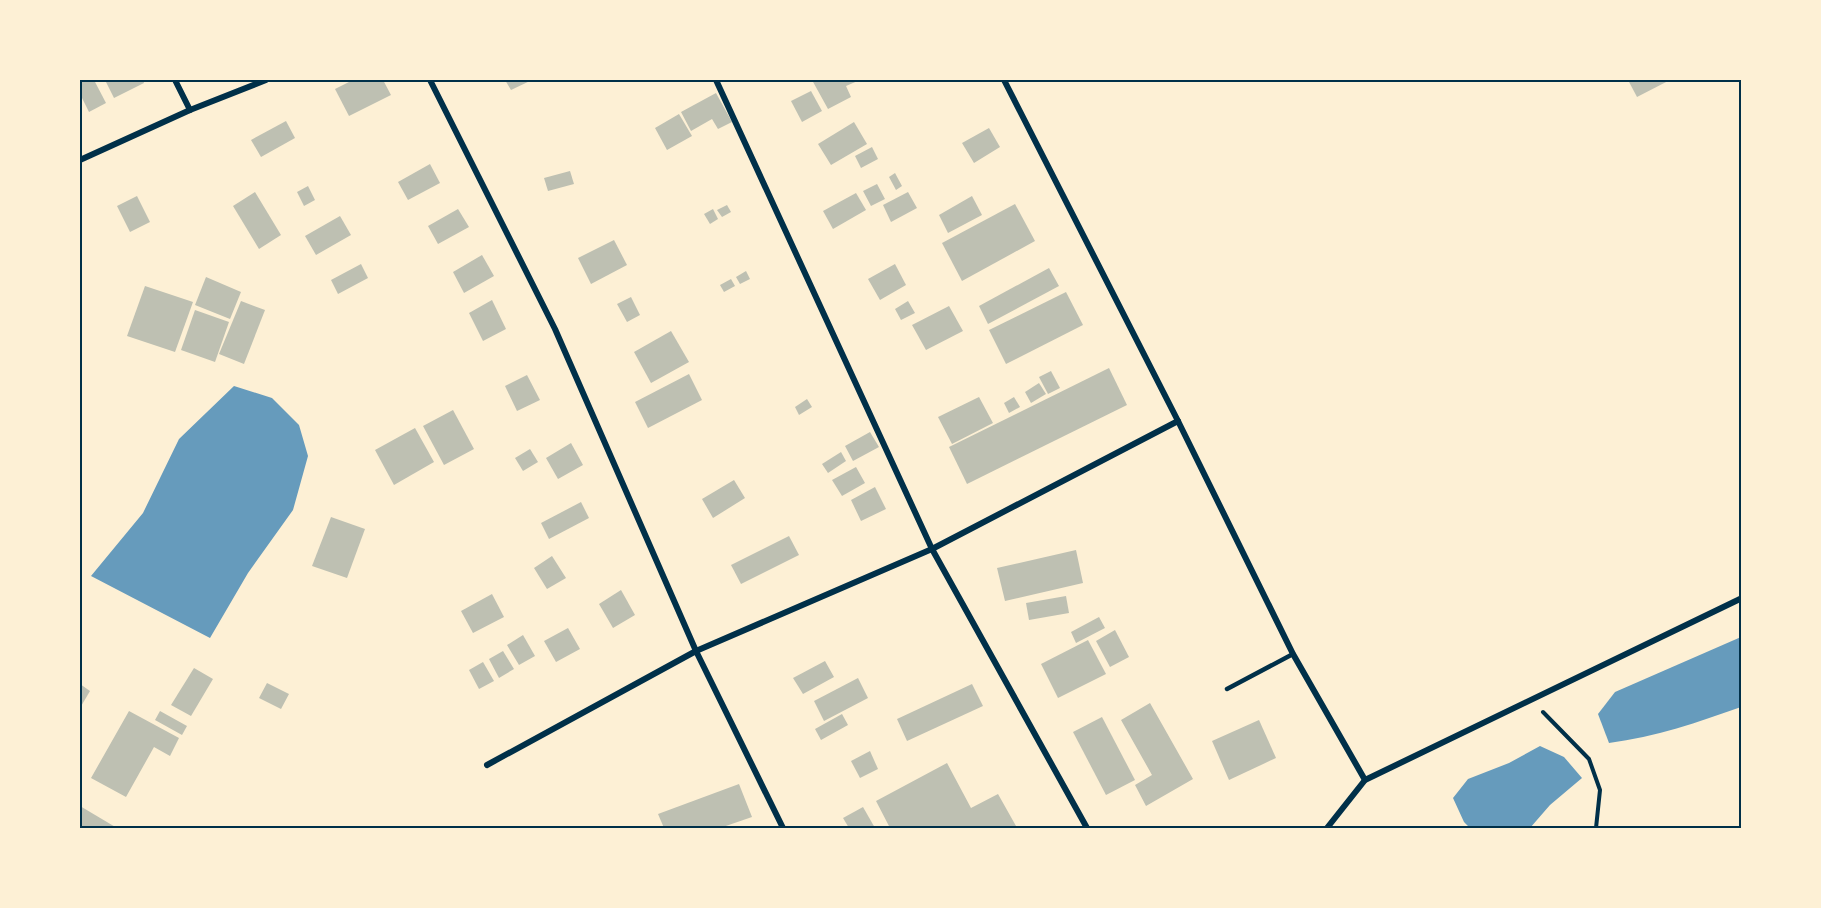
<svg xmlns="http://www.w3.org/2000/svg" width="1821" height="908" viewBox="0 0 1821 908" font-family="Signika,sans-serif">
  <style>
    .water { fill: #669bbc }
    .building { fill: #bec0b2 }
    .lines { fill: none; stroke-linecap: round; stroke-linejoin: round }
    .path { stroke: #003049; stroke-width: 4 }
    .service { stroke: #003049; stroke-width: 4.5 }
    .minor { stroke: #003049; stroke-width: 6 }
    .neatline { fill: none; stroke: #003049; stroke-width: 2 }
  </style>
  <rect width="100%" height="100%" fill="#fdf0d5"/>
  <!-- water -->
  <g class="water">
    <path d="M234,386L272,398L299,425L308,456L293,510L248,573L210,638L91,576L143,513L179,439Z"/>
    <path d="M1741,637V707C1699,722 1655,737 1609,743L1598,714L1615,692Z"/>
    <path d="M1540,746L1564,757L1582,778L1550,805L1530,828H1470L1464,822L1453,798L1468,779L1509,763Z"/>
  </g>
  <!-- building -->
  <g class="building">
    <path d="M80,80H94L106,103L89,112L80,94Z"/>
    <path d="M105,80H143L144,83L114,98Z"/>
    <path d="M353,80H383L391,95L349,116L335,89Z"/>
    <path d="M505,80H532L511,90Z"/>
    <path d="M812,80H860L846,86L851,97L828,109Z"/>
    <path d="M1628,80H1670L1637,97Z"/>
    <path d="M811,91L822,111L802,122L791,101Z"/>
    <path d="M716,93L732,122L718,129L712,119L691,131L681,112Z"/>
    <path d="M679,114L692,136L667,150L655,128Z"/>
    <path d="M286,121L295,138L261,157L251,140Z"/>
    <path d="M854,122L867,144L831,165L818,144Z"/>
    <path d="M989,128L1000,147L974,163L962,143Z"/>
    <path d="M872,147L878,159L861,168L855,156Z"/>
    <path d="M430,164L440,183L408,200L398,182Z"/>
    <path d="M570,171L574,184L548,191L544,178Z"/>
    <path d="M895,173L902,186L896,190L889,177Z"/>
    <path d="M877,184L885,199L871,206L863,191Z"/>
    <path d="M308,186L315,200L304,206L297,192Z"/>
    <path d="M255,192L281,235L259,249L233,206Z"/>
    <path d="M908,192L917,208L891,222L883,205Z"/>
    <path d="M856,193L866,210L833,229L823,211Z"/>
    <path d="M137,196L150,222L130,232L117,206Z"/>
    <path d="M972,196L982,215L948,233L939,215Z"/>
    <path d="M1015,204L1035,241L962,281L942,243Z"/>
    <path d="M727,205L731,212L722,217L717,210Z"/>
    <path d="M458,209L469,227L438,244L428,226Z"/>
    <path d="M713,209L718,219L710,224L704,214Z"/>
    <path d="M340,216L351,235L316,255L305,236Z"/>
    <path d="M614,240L627,265L591,284L578,258Z"/>
    <path d="M482,255L494,276L464,293L453,272Z"/>
    <path d="M361,264L368,278L338,294L331,280Z"/>
    <path d="M895,264L906,285L880,300L868,279Z"/>
    <path d="M1049,268L1059,286L988,324L979,306Z"/>
    <path d="M746,271L750,279L740,284L736,277Z"/>
    <path d="M206,277L241,292L230,319L195,305Z"/>
    <path d="M731,279L735,286L724,292L720,285Z"/>
    <path d="M145,286L193,302L175,352L127,336Z"/>
    <path d="M1066,292L1083,325L1006,364L989,330Z"/>
    <path d="M631,297L640,315L627,322L617,304Z"/>
    <path d="M492,300L506,329L483,341L469,313Z"/>
    <path d="M241,301L265,310L244,364L219,354Z"/>
    <path d="M908,301L915,313L901,320L895,309Z"/>
    <path d="M949,306L963,331L926,350L912,325Z"/>
    <path d="M195,310L229,322L215,362L181,350Z"/>
    <path d="M671,331L689,362L651,383L634,352Z"/>
    <path d="M1109,368L1127,405L967,484L949,447Z"/>
    <path d="M1051,371L1060,388L1048,394L1039,377Z"/>
    <path d="M689,374L702,400L648,428L635,402Z"/>
    <path d="M527,375L540,400L517,411L505,386Z"/>
    <path d="M1039,383L1046,394L1031,403L1025,392Z"/>
    <path d="M979,397L993,423L952,444L938,417Z"/>
    <path d="M1014,397L1020,407L1009,413L1004,403Z"/>
    <path d="M807,399L812,407L799,415L795,407Z"/>
    <path d="M453,410L474,449L444,465L423,426Z"/>
    <path d="M415,428L434,462L394,485L375,450Z"/>
    <path d="M870,432L879,447L853,461L845,446Z"/>
    <path d="M571,443L583,465L558,479L546,458Z"/>
    <path d="M530,449L538,462L523,471L515,458Z"/>
    <path d="M841,452L846,461L828,473L822,464Z"/>
    <path d="M856,467L865,483L842,496L832,480Z"/>
    <path d="M734,480L745,498L713,518L702,499Z"/>
    <path d="M875,487L886,509L861,521L851,500Z"/>
    <path d="M581,502L589,518L549,539L541,523Z"/>
    <path d="M331,517L365,529L347,578L312,566Z"/>
    <path d="M789,536L799,555L741,584L731,565Z"/>
    <path d="M1076,550L1083,583L1005,601L997,568Z"/>
    <path d="M552,556L566,578L547,589L534,568Z"/>
    <path d="M621,590L635,615L613,628L599,604Z"/>
    <path d="M492,594L504,617L473,633L461,611Z"/>
    <path d="M1066,596L1069,613L1029,620L1026,603Z"/>
    <path d="M1099,617L1105,628L1076,643L1071,632Z"/>
    <path d="M568,628L580,649L556,662L544,641Z"/>
    <path d="M1115,630L1129,657L1110,667L1096,641Z"/>
    <path d="M523,635L535,656L519,665L507,645Z"/>
    <path d="M1088,640L1106,674L1058,698L1041,664Z"/>
    <path d="M503,651L514,669L499,678L489,659Z"/>
    <path d="M825,661L834,677L803,694L793,678Z"/>
    <path d="M483,662L494,681L479,689L469,670Z"/>
    <path d="M194,668L213,679L191,716L171,705Z"/>
    <path d="M858,678L868,698L824,721L814,701Z"/>
    <path d="M267,683L289,694L281,709L259,698Z"/>
    <path d="M80,684L90,691L80,708Z"/>
    <path d="M972,684L983,706L907,741L897,719Z"/>
    <path d="M1150,703L1193,779L1146,806L1135,785L1152,775L1121,720Z"/>
    <path d="M129,711L179,738L170,756L154,747L126,797L91,778Z"/>
    <path d="M160,711L187,726L182,735L155,720Z"/>
    <path d="M842,714L848,725L821,740L815,729Z"/>
    <path d="M1102,717L1135,780L1106,795L1073,732Z"/>
    <path d="M1259,720L1276,758L1229,780L1212,741Z"/>
    <path d="M870,751L878,769L860,778L851,761Z"/>
    <path d="M947,763L971,808L998,794L1016,826L1012,828H890L876,801Z"/>
    <path d="M739,784L752,817L720,828H664L658,814Z"/>
    <path d="M80,806L117,828H80Z"/>
    <path d="M863,807L875,828H849L843,818Z"/>
  </g>
  <g class="lines">
    <!-- path -->
    <path class="path" d="M1543,712L1589,759L1600,790L1596,828"/>
    <!-- service -->
    <path class="service" d="M1227,689L1293,654"/>
    <!-- minor -->
    <g class="minor">
      <path d="M175,80L190,110"/>
      <path d="M430,80L555,329L696,651L783,828"/>
      <path d="M716,80L932,549L1087,828"/>
      <path d="M1004,80L1178,421L1293,654L1365,780"/>
      <path d="M80,160L190,110L266,80"/>
      <path d="M487,765L696,651L932,549L1178,421"/>
      <path d="M1327,828L1365,780L1742,598"/>
    </g>
  </g>
  <!-- border -->
  <rect width="1821" height="908" fill="none" stroke="#fdf0d5" stroke-width="162"/>
  <rect x="81" y="81" width="1659" height="746" class="neatline"/>
</svg>
